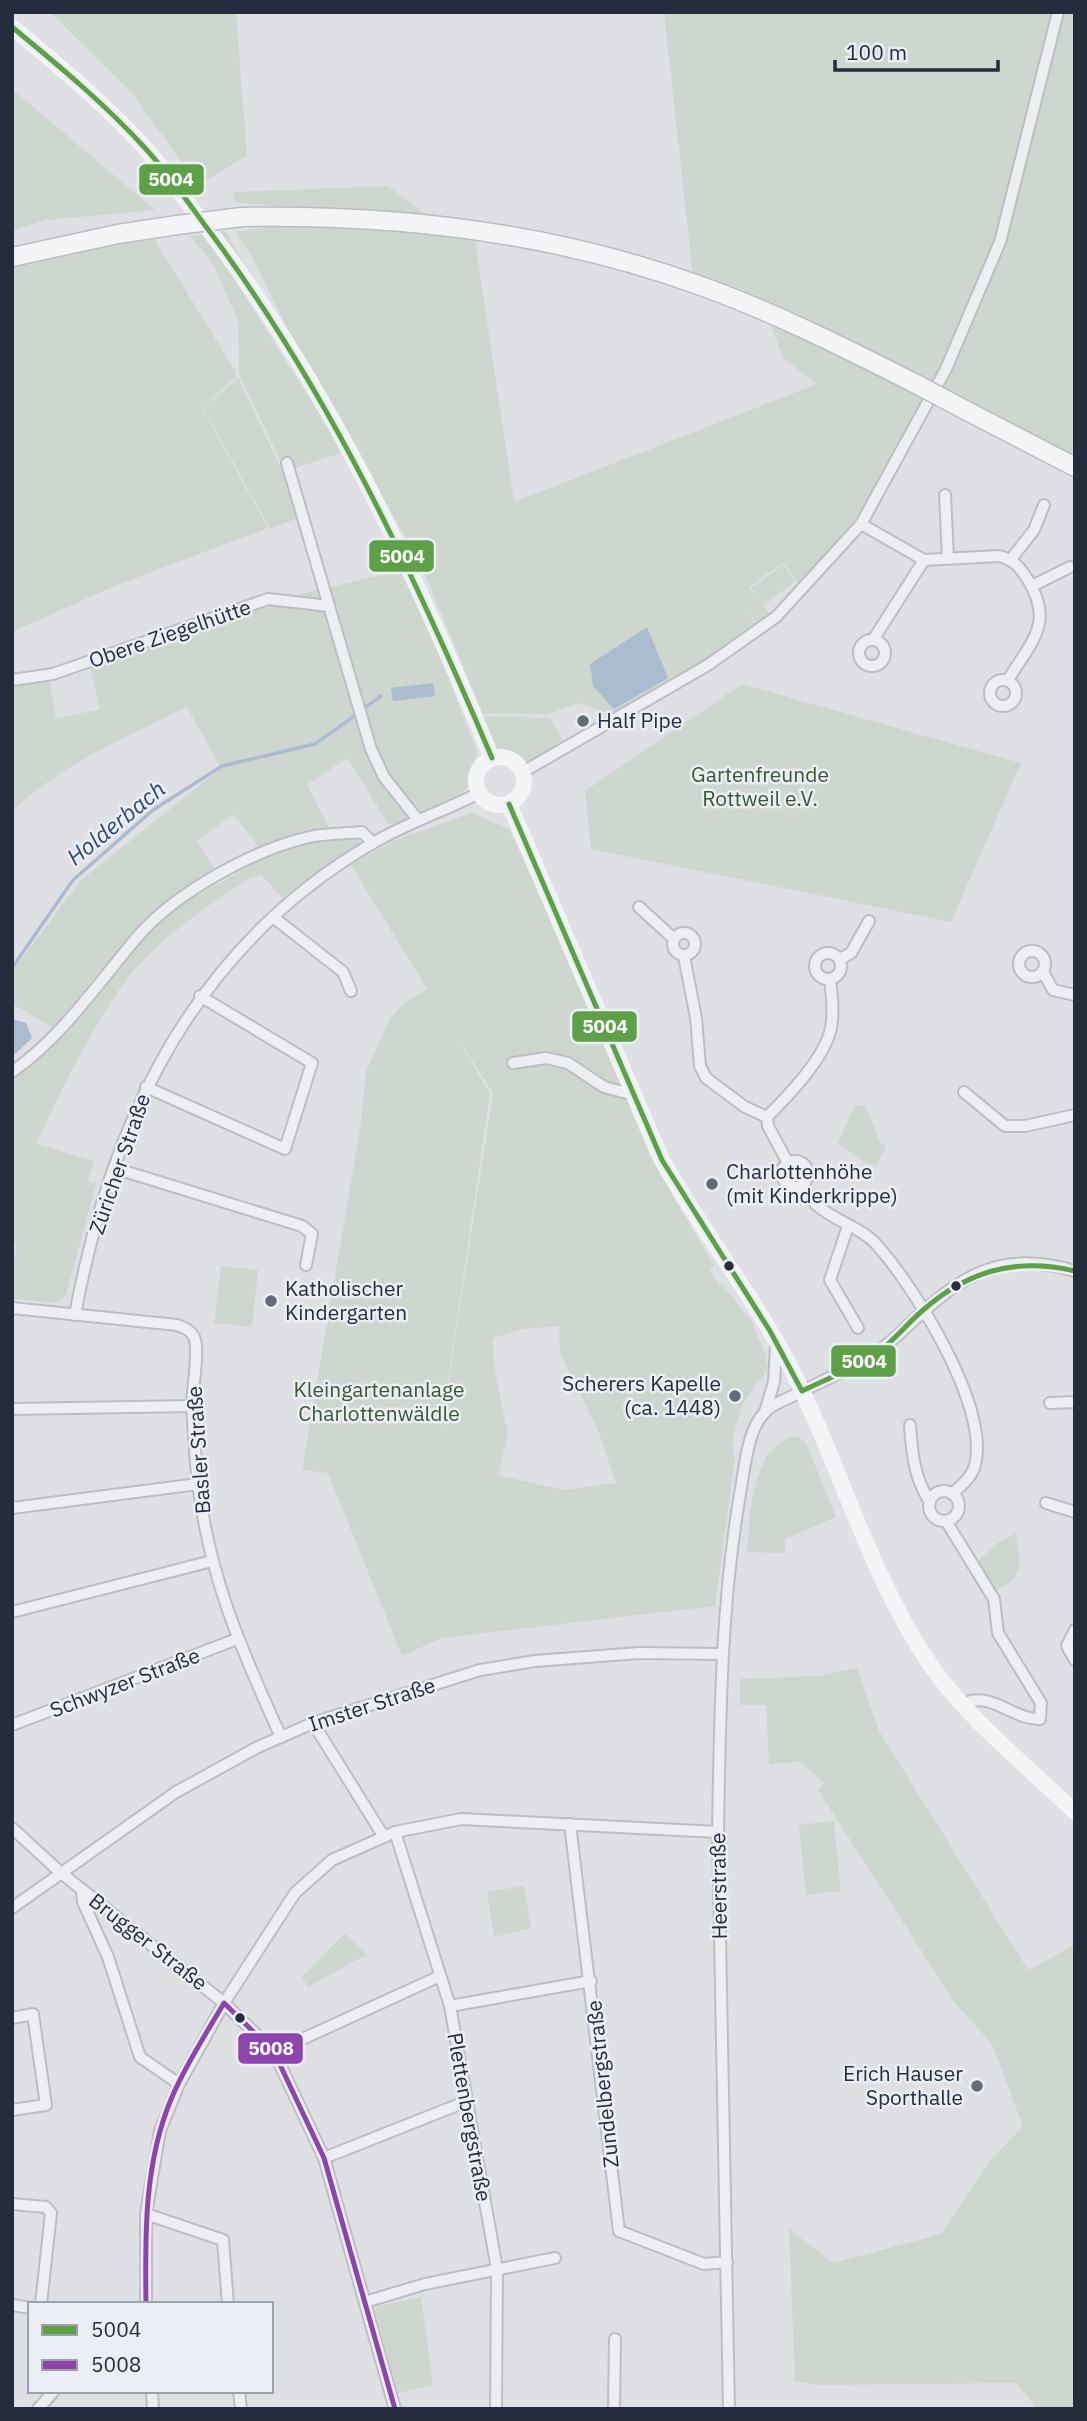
<svg xmlns="http://www.w3.org/2000/svg" width="1087" height="2421" viewBox="0 0 1087 2421" font-family="'IBM Plex Sans',sans-serif">
  <style>
    .green { fill: #ced7cf; fill-rule: evenodd }
    .water { fill: #abbbd0 }
    .lines { fill: none; stroke-linecap: round; stroke-linejoin: round }
    .stream { stroke: #abbbd0; stroke-width: 3.5 }
    .street-casing { stroke: #bcbec2; stroke-width: 14 }
    .primary-casing { stroke: #babdc2; stroke-width: 21 }
    .street { stroke: #edeef1; stroke-width: 10 }
    .secondary { stroke: #f2f4f5; stroke-width: 16 }
    .primary { stroke: #f2f4f5; stroke-width: 18 }
    .primary-bridge-casing { stroke: #babdc2; stroke-width: 21; stroke-linecap: butt }
    .primary-bridge { stroke: #f2f4f5; stroke-width: 18 }
    .bus-1-casing { stroke: #ebeef4; stroke-width: 10 }
    .bus-2-casing { stroke: #ebeef4; stroke-width: 10 }
    .bus-1 { stroke: #5da048; stroke-width: 5 }
    .bus-2 { stroke: #8e44ad; stroke-width: 5 }
    .poi-dot { fill: #666c77; stroke: #ebeef4; stroke-width: 2.5 }
    .bus-dot { fill: #252d3c; stroke: #ebeef4; stroke-width: 2.5 }
    .labels { text-anchor: middle; stroke-width: 5; stroke-linejoin: round; paint-order: stroke }
    .street-label { font-size: 21px; fill: #252d3c; stroke: #ebeef4 }
    .poi-label { font-size: 21px; fill: #252d3c; stroke: #ebeef4; text-anchor: start }
    .park-label { font-size: 21px; fill: #385833; stroke: #ebeef4 }
    .water-label { font-size: 23px; font-style: italic; fill: #2f4970; stroke: #ebeef4 }
    .line-badge { stroke: #ebeef4; stroke-width: 2.5 }
    .badge-label { font-size: 19px; text-anchor: middle; font-weight: bold; fill: #fff }
  </style>
  <rect width="100%" height="100%" fill="#dee0e4"/>
  <!-- green -->
  <g class="green">
    <path d="M50,12H236L247,156L198,185L131,92Z"/>
    <path d="M664,12H1056L999,241L931,395L694,286Z"/>
    <path d="M1059,12H1075V468L933,397L1001,243Z"/>
    <path d="M12,89L155,210L46,220L12,231Z"/>
    <path d="M388,186L429,217L235,203L233,192Z"/>
    <path d="M297,222L474,234L514,502L817,384L783,358L768,317L929,398L858,524L801,587L783,563L749,587L762,604L751,588L783,565L795,582L763,605L772,617L759,627L742,602L758,628L615,716L578,703L550,714H483L421,565L295,344L252,257L235,232Z"/>
    <path d="M149,230L235,371L236,377L202,408L268,528L117,585L12,632V261Z"/>
    <path d="M225,231L347,437L416,565L479,716L550,718L565,744L521,765L508,755L490,753L425,603L339,440L210,233Z"/>
    <path d="M206,234L337,442L342,453L285,471L239,374L238,321L214,266L191,236Z"/>
    <path d="M238,378L281,468L299,518L270,528L203,408Z"/>
    <path d="M402,570L420,604L477,752L468,787L460,794L413,818L389,825L347,758L307,785L332,833L285,838L261,850L233,814L197,841L217,873L138,930L56,1029L12,1004V972L80,881L221,768L187,707C126,737 62,764 12,811V682L49,677L56,719L100,709L89,663L267,602Z"/>
    <path d="M742,684L1021,763L951,922L591,849L585,791Z"/>
    <path d="M472,813L509,829L542,898L651,1158L714,1266L710,1270L719,1286L722,1284L752,1322L766,1356L768,1369L741,1407L732,1441L735,1459L715,1606L442,1638L402,1656L328,1473L302,1470L360,1129L366,1072L389,1020L404,1003L427,989L351,865L395,840ZM453,1031L493,1093L434,1475L490,1094ZM559,1326L560,1353L598,1430L616,1483L563,1490L498,1475L508,1434L494,1366L493,1338L523,1329Z"/>
    <path d="M356,836L360,843L358,845L284,899L261,875L250,878C213,902 176,927 144,959C103,1002 62,1089 36,1144L94,1161L88,1181L96,1184L66,1295L55,1303L12,1299L16,1244H12V1077L65,1034L122,960L148,932L181,904L287,846Z"/>
    <path d="M855,1105L866,1106L879,1141L886,1147L877,1164H867L838,1143Z"/>
    <path d="M221,1266L258,1270L252,1327L214,1323Z"/>
    <path d="M796,1436L806,1443L836,1517L785,1539V1553L747,1552C750,1516 751,1444 796,1436Z"/>
    <path d="M1016,1534L1020,1563L1014,1580L995,1591L974,1565L998,1542Z"/>
    <path d="M857,1668L879,1731L1028,1970L1075,1945V2409H1037L1017,2383L819,2385L795,2381L789,2229L833,2263L941,2234L990,2161L1023,2126L992,2044L955,2003L818,1790L825,1783L800,1762L769,1764L766,1705H740V1679L818,1676Z"/>
    <path d="M834,1821L841,1891L806,1895L799,1825Z"/>
    <path d="M524,1886L531,1928L494,1937L487,1892Z"/>
    <path d="M345,1933L366,1955L308,1987L302,1977Z"/>
    <path d="M421,2297L433,2385L398,2393L374,2307Z"/>
  </g>
  <!-- water -->
  <g class="water">
    <path d="M647,627L668,678L614,709L593,686L590,664Z"/>
    <path d="M433,683L435,696L393,701L391,688Z"/>
    <path d="M12,1019L26,1023L32,1038L12,1057Z"/>
  </g>
  <g class="lines">
    <!-- stream -->
    <g class="stream">
      <path d="M366,707L381,696"/>
      <path d="M12,968L73,880L153,810L222,766L315,744L353,717"/>
    </g>
    <!-- street casing -->
    <g class="street-casing">
      <g id="street">
        <path d="M287,463L371,749L384,777L418,820"/>
        <path d="M945,495L948,558"/>
        <path d="M861,524L924,560L999,556C1014,560 1020,567 1028,580C1055,624 1030,643 1008,680"/>
        <path d="M1011,559L1034,530L1044,505"/>
        <path d="M1032,586L1070,567"/>
        <circle cx="872" cy="653" r="13"/>
        <path d="M873,640L924,560"/>
        <circle cx="1003" cy="693" r="13"/>
        <path d="M12,680L53,674L268,599L329,606"/>
        <path d="M523,772L708,665L776,617L861,524L946,369L1000,242L1058,12"/>
        <path d="M639,907L674,939"/>
        <path d="M273,917L343,972L351,991"/>
        <circle cx="684" cy="944" r="11"/>
        <circle cx="1032" cy="964" r="13"/>
        <circle cx="828" cy="966" r="13"/>
        <path d="M684,956L696,1018L700,1066L706,1078L745,1107L767,1117L768,1126L788,1163"/>
        <path d="M840,959L851,953L869,921"/>
        <path d="M1043,972L1053,990L1075,995"/>
        <path d="M513,1063L546,1058L568,1063L604,1087L631,1094"/>
        <path d="M12,1072C64,1035 98,983 139,935C177,892 253,850 309,837C326,833 345,834 362,832L373,843"/>
        <path d="M146,1087L285,1149L312,1063L200,996"/>
        <path d="M964,1092L1005,1126H1025L1075,1115"/>
        <path d="M767,1117C788,1096 825,1058 831,1028C834,1012 832,995 830,979"/>
        <circle cx="795" cy="1174" r="13"/>
        <path d="M114,1168L302,1226L312,1234L306,1265"/>
        <path d="M800,1186C806,1192 811,1201 818,1206C835,1221 862,1228 876,1244C914,1286 990,1407 975,1465C972,1477 961,1486 952,1494"/>
        <path d="M848,1226L830,1280L858,1328"/>
        <path d="M12,1308L177,1325C184,1328 190,1329 194,1337C200,1350 192,1389 192,1406C193,1425 195,1445 196,1464C205,1567 239,1645 281,1737"/>
        <path d="M75,1315C111,1119 196,946 373,843C407,823 444,811 479,793"/>
        <path d="M1050,1403L1075,1402"/>
        <path d="M12,1409L192,1406"/>
        <path d="M765,1412L774,1382L776,1346"/>
        <path d="M910,1425C912,1453 914,1478 930,1502"/>
        <circle cx="944" cy="1506" r="15"/>
        <path d="M1046,1503L1075,1512"/>
        <path d="M12,1508L198,1484"/>
        <path d="M946,1521L994,1599L998,1633L1041,1703L1040,1719C1012,1720 992,1690 963,1704"/>
        <path d="M12,1612L212,1561"/>
        <path d="M1075,1630L1067,1646L1075,1660"/>
        <path d="M313,1723L384,1837"/>
        <path d="M12,1725L237,1639"/>
        <path d="M570,1824L619,2231L704,2264L727,2262"/>
        <path d="M12,1828L60,1872L224,2003L274,2052L324,2158L395,2409"/>
        <path d="M395,1832L450,2006L497,2269L496,2409"/>
        <path d="M82,1890L83,1902L108,1957L140,2057L179,2084"/>
        <path d="M12,1908L176,1792L258,1747L313,1723L480,1670L535,1661L639,1653L722,1654"/>
        <path d="M450,2006L591,1981"/>
        <path d="M12,2018L33,2014L46,2105L12,2110"/>
        <path d="M274,2052L440,1976"/>
        <path d="M324,2158L465,2102"/>
        <path d="M12,2204L46,2207L51,2213L41,2304"/>
        <path d="M146,2214L223,2240L228,2304"/>
        <path d="M365,2302L425,2284L555,2258"/>
        <path d="M146,2304V2214L160,2131L179,2084L224,2003L295,1893L332,1860L395,1832L461,1819L718,1832"/>
        <path d="M12,2305L30,2308"/>
        <path d="M152,2391L153,2409"/>
        <path d="M239,2391L241,2409"/>
        <path d="M38,2409L54,2391"/>
        <path d="M614,2409L615,2339"/>
        <path d="M729,2409L718,1832C720,1716 721,1601 741,1488C745,1465 748,1429 765,1412C772,1404 787,1399 797,1394C831,1376 869,1362 898,1335C954,1282 992,1247 1075,1271"/>
      </g>
    </g>
    <!-- primary casing -->
    <g class="primary-casing">
      <g id="primary">
        <path d="M242,217C399,214 553,232 701,286C776,313 847,349 918,385"/>
        <path d="M12,257L118,234L177,225"/>
        <path d="M967,411L1075,467"/>
      </g>
    </g>
    <!-- street -->
    <use href="#street" class="street"/>
    <!-- secondary -->
    <g class="secondary">
      <path d="M12,27C58,65 105,104 145,148C163,168 178,190 194,211C324,375 412,566 492,758"/>
      <circle cx="500" cy="781" r="24"/>
      <path d="M509,804L662,1160C703,1233 755,1298 793,1372C841,1467 868,1571 927,1660C966,1718 1025,1764 1075,1812"/>
    </g>
    <!-- primary -->
    <use href="#primary" class="primary"/>
    <!-- primary-bridge casing -->
    <g class="primary-bridge-casing">
      <g id="primary-bridge">
        <path d="M177,225L242,217"/>
        <path d="M918,385L967,411"/>
      </g>
    </g>
    <!-- primary-bridge -->
    <use href="#primary-bridge" class="primary-bridge"/>
    <!-- bus-1 casing -->
    <g class="bus-1-casing">
      <g id="bus-1">
        <path d="M12,27C58,65 105,104 145,148C169,174 189,204 210,232C330,393 414,574 492,758"/>
        <path d="M509,804L662,1160L770,1331L802,1391C829,1378 858,1367 883,1348C897,1337 908,1323 922,1311C967,1271 1016,1257 1075,1271"/>
      </g>
    </g>
    <!-- bus-2 casing -->
    <g class="bus-2-casing">
      <path id="bus-2" d="M146,2304C145,2235 144,2162 172,2097C186,2064 206,2034 224,2003L274,2052L324,2158L395,2409"/>
    </g>
    <!-- bus-1 -->
    <use href="#bus-1" class="bus-1"/>
    <!-- bus-2 -->
    <use href="#bus-2" class="bus-2"/>
  </g>
  <!-- markers -->
  <g class="poi-dot">
    <circle cx="583" cy="721" r="7"/>
    <circle cx="712" cy="1184" r="7"/>
    <circle cx="271" cy="1301" r="7"/>
    <circle cx="735" cy="1396" r="7"/>
    <circle cx="977" cy="2086" r="7"/>
  </g>
  <g class="bus-dot">
    <circle cx="729" cy="1266" r="6"/>
    <circle cx="956" cy="1286" r="6"/>
    <circle cx="240" cy="2018" r="6"/>
  </g>
  <g class="labels">
    <!-- street labels -->
    <g class="street-label">
      <text transform="translate(170 634) rotate(-19)" y="7">Obere Ziegelhütte</text>
      <text transform="translate(120 1164) rotate(-71)" y="7">Züricher Straße</text>
      <text transform="translate(199 1450) rotate(-94)" y="7">Basler Straße</text>
      <text transform="translate(125 1683) rotate(-21)" y="7">Schwyzer Straße</text>
      <text transform="translate(372 1705) rotate(-18)" y="7">Imster Straße</text>
      <text transform="translate(719 1886) rotate(-91)" y="7">Heerstraße</text>
      <text transform="translate(148 1942) rotate(38)" y="7">Brugger Straße</text>
      <text transform="translate(603 2084) rotate(-96)" y="7">Zundelbergstraße</text>
      <text transform="translate(469 2117) rotate(80)" y="7">Plettenbergstraße</text>
    </g>
    <!-- poi labels -->
    <g class="poi-label">
      <text x="597" y="728">Half Pipe</text>
      <text x="726" y="1179">Charlottenhöhe<tspan x="726" dy="24">(mit Kinderkrippe)</tspan></text>
      <text x="285" y="1296">Katholischer<tspan x="285" dy="24">Kindergarten</tspan></text>
      <text x="721" y="1391" text-anchor="end">Scherers Kapelle<tspan x="721" dy="24">(ca. 1448)</tspan></text>
      <text x="963" y="2081" text-anchor="end">Erich Hauser<tspan x="963" dy="24">Sporthalle</tspan></text>
    </g>
    <!-- park labels -->
    <g class="park-label">
      <text x="760" y="782">Gartenfreunde<tspan x="760" dy="24">Rottweil e.V.</tspan></text>
      <text x="379" y="1397">Kleingartenanlage<tspan x="379" dy="24">Charlottenwäldle</tspan></text>
    </g>
    <!-- water labels -->
    <g class="water-label">
      <text transform="translate(116 823) rotate(-39)" y="8">Holderbach</text>
    </g>
  </g>
  <g class="line-badge">
    <rect x="138" y="163" width="67" height="33" rx="7" fill="#5da048"/>
    <rect x="368" y="539" width="67" height="34" rx="7" fill="#5da048"/>
    <rect x="571" y="1010" width="67" height="33" rx="7" fill="#5da048"/>
    <rect x="830" y="1344" width="67" height="34" rx="7" fill="#5da048"/>
    <rect x="237" y="2032" width="67" height="33" rx="7" fill="#8e44ad"/>
  </g>
  <g class="badge-label">
    <text x="171" y="186">5004</text>
    <text x="402" y="563">5004</text>
    <text x="605" y="1033">5004</text>
    <text x="864" y="1368">5004</text>
    <text x="271" y="2055">5008</text>
  </g>
  <!-- border -->
  <rect width="1087" height="2421" fill="none" stroke="#252d3c" stroke-width="28"/>
  <!-- legend -->
  <rect x="28" y="2302" width="245" height="91" fill="#ebeef4" stroke="#9ca1aa" stroke-width="2"/>
  <rect x="42" y="2325" width="35" height="10" fill="#5da048" stroke="#9ca1aa" stroke-width="2"/>
  <text x="91" y="2337" font-size="21" fill="#252d3c">5004</text>
  <rect x="42" y="2360" width="35" height="10" fill="#8e44ad" stroke="#9ca1aa" stroke-width="2"/>
  <text x="91" y="2372" font-size="21" fill="#252d3c">5008</text>
  <!-- scale -->
  <path d="M835 60v10h163v-10" fill="none" stroke="#252d3c" stroke-width="3.5"/>
  <text x="846" y="60" font-size="21" fill="#252d3c" stroke="#ebeef4" stroke-width="5" paint-order="stroke">100 m</text>
</svg>
